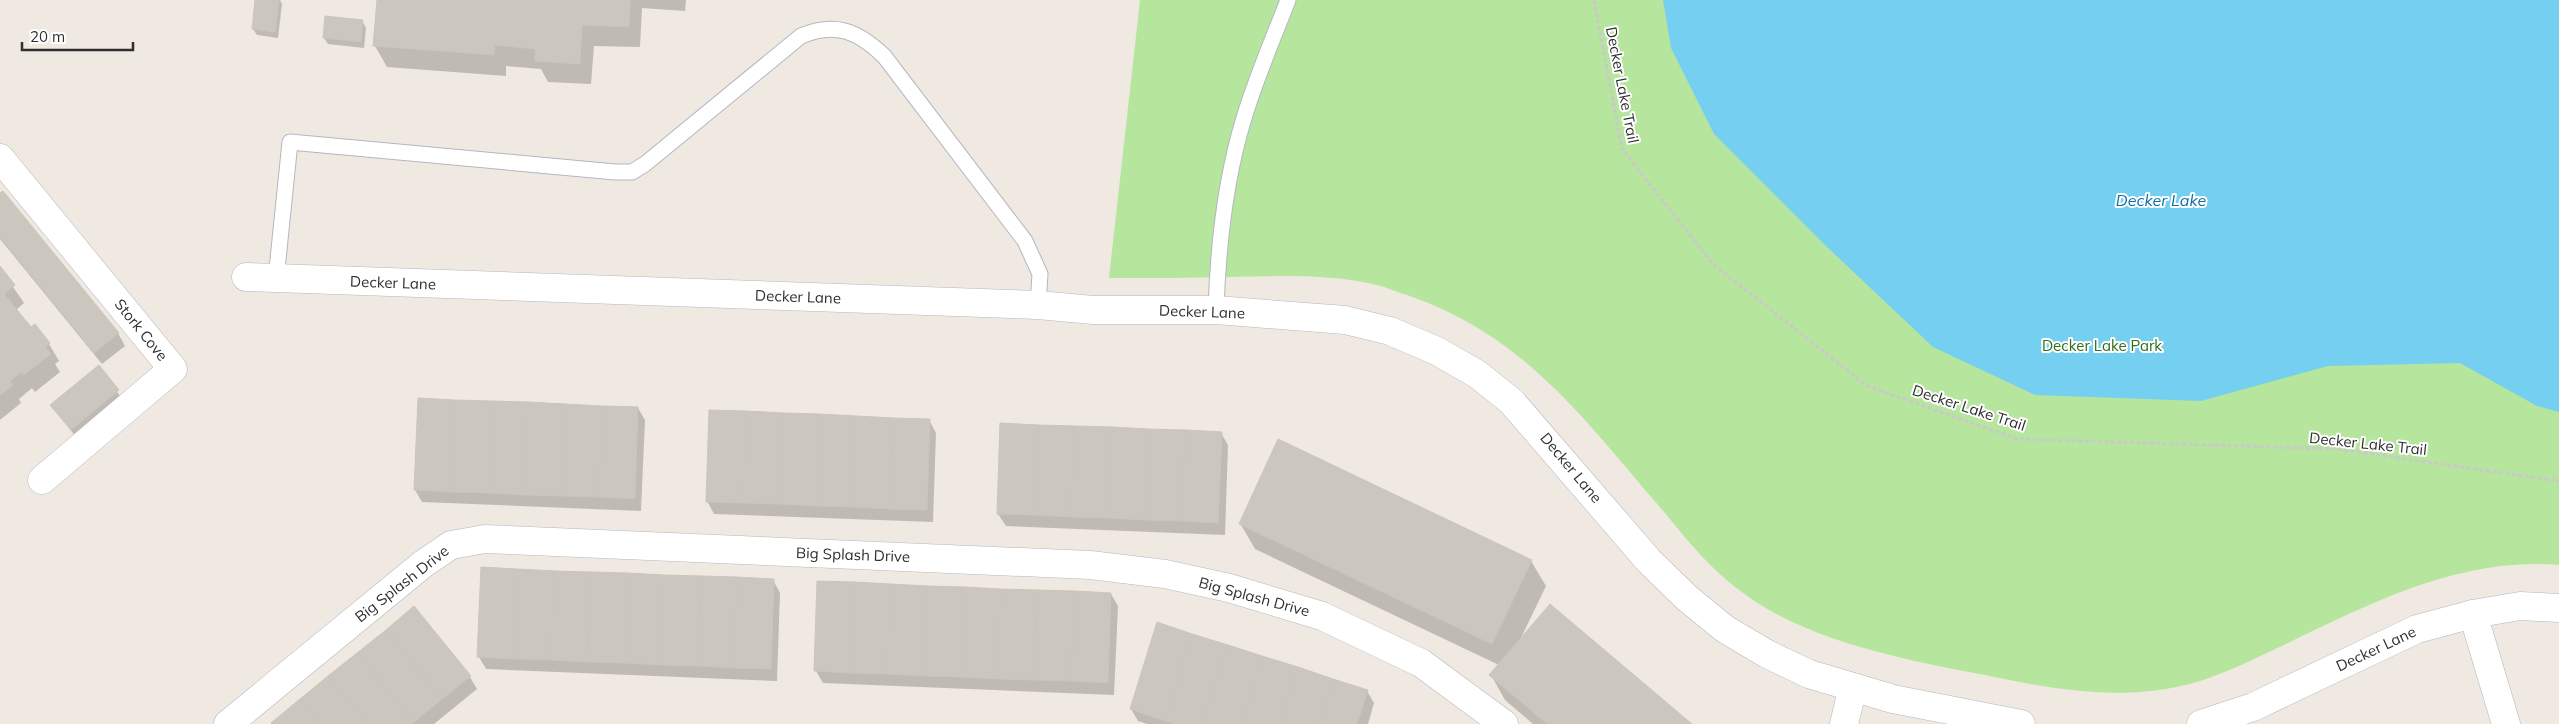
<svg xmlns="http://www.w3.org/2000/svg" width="2559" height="724" viewBox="0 0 2559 724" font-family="Mulish,sans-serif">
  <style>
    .green { fill: #b6e59e }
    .water { fill: #75cff0 }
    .shadow { fill: #0003 }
    .building { fill: #cbc7bf; stroke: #cbc5ba }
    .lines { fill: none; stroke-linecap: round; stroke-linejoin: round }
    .service-casing { stroke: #b4b7c1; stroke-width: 17 }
    .minor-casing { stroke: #b4b7c1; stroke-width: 29 }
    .path { stroke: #c9c9c9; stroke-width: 3; stroke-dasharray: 4 2.5; stroke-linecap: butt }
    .service { stroke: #fff; stroke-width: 15 }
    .minor { stroke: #fff; stroke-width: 28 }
    .labels { text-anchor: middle; stroke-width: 4; stroke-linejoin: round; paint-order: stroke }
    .street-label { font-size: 15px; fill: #2e2e2e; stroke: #fff }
    .park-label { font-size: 15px; fill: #2c6e1b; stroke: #fff }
    .water-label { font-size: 16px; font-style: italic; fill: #0d6fa3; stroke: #fff }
  </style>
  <rect width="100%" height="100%" fill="#efe9e1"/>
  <!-- green -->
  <path class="green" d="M1140,0H2559V565C2462,557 2375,601 2290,642C2258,657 2227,673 2193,683C2123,702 2055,690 1985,675C1953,669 1921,663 1890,655C1833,641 1775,621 1729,582C1700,558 1677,527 1653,499C1578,411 1520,334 1407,295C1394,291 1381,285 1368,283C1323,274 1277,276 1231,277C1190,278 1150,278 1109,278Z"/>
  <!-- water -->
  <path class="water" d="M1663,0H2559V412L2537,406L2460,363L2328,366L2201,401L2035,395L1933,347L1826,246L1714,134L1671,48Z"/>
  <!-- shadow -->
  <g class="shadow">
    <path d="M257,0H280L282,4L278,38L257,35L253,29Z"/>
    <path d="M378,0H686L685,11L642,8L640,47L594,46L591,84L548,82L541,69L506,66V76L387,67L375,46Z"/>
    <path d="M362,21L366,28L364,48L328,44L324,38Z"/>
    <path d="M0,195L118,333L125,346L102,364L0,239Z"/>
    <path d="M0,268L24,303L16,310L31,329L35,326L49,344L59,361L55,364L60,372L35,392L32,388L19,399L21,403L0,420Z"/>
    <path d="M99,367L125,403L79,441L52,406Z"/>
    <path d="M638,408L645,420L641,511L422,502L415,490Z"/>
    <path d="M929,420L936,433L933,522L714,514L707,501Z"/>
    <path d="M1221,433L1228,445L1225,535L1006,526L998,514Z"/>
    <path d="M1240,523L1531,561L1546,586L1521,638L1690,724H1533L1505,700L1491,675L1499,665L1255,549Z"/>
    <path d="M773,580L780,593L777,681L486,669L479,657Z"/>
    <path d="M1111,594L1118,606L1114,695L823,683L816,671Z"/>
    <path d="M414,608L470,677L477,689L434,724H272Z"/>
    <path d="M1367,691L1374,703L1368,724H1147L1138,721L1131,709Z"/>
  </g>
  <!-- building -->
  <g class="building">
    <path d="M255,0H279L275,32L252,29Z"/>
    <path d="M377,0H630L629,27L582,25L580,64L535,61V49L495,45L494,55L373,46Z"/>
    <path d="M325,16L363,20L361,42L323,38Z"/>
    <path d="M3,191L119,333L94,353L0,237V193Z"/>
    <path d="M0,266L15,285L4,294L31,327L35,324L50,343L45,347L51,354L24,375L22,372L10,381L13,385L0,395Z"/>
    <path d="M99,365L119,390L71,430L50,405Z"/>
    <path d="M418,398L454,400L451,492L414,490Z"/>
    <path d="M454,400L491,401L488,493L451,492Z"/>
    <path d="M491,401L528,402L525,495L488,493Z"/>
    <path d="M528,402L564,404L561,496L525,495Z"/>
    <path d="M564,404L602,406L599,497L561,496Z"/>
    <path d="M602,406L638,407L635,499L599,497Z"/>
    <path d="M709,410L746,411L743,503L706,502Z"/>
    <path d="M746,411L783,413L780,504L743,503Z"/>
    <path d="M783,413L819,414L816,506L780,504Z"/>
    <path d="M819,414L856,416L853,507L816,506Z"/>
    <path d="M856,416L893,418L890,509L853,507Z"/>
    <path d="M893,418L930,419L927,510L890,509Z"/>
    <path d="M1000,423L1038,425L1034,515L997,514Z"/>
    <path d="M1038,425L1074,426L1071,517L1034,515Z"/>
    <path d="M1074,426L1112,427L1108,518L1071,517Z"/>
    <path d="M1112,427L1148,429L1145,520L1108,518Z"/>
    <path d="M1148,429L1185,430L1182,521L1145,520Z"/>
    <path d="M1185,430L1222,432L1218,523L1182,521Z"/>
    <path d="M1278,439L1532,560L1492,644L1239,524Z"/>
    <path d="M481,567L517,569L514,659L477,657Z"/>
    <path d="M517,569L554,571L551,660L514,659Z"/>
    <path d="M554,571L591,572L587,662L551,660Z"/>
    <path d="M591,572L627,573L624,663L587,662Z"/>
    <path d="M627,573L664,575L661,665L624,663Z"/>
    <path d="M664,575L701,576L698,666L661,665Z"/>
    <path d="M701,576L737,577L734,668L698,666Z"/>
    <path d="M737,577L774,579L771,669L734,668Z"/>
    <path d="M817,581L854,582L851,673L814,671Z"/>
    <path d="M854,582L890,584L887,674L851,673Z"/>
    <path d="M890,584L928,586L924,676L887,674Z"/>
    <path d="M928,586L964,587L961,677L924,676Z"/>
    <path d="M964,587L1001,589L998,679L961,677Z"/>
    <path d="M1001,589L1037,590L1034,680L998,679Z"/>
    <path d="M1037,590L1074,591L1071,681L1034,680Z"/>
    <path d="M1074,591L1111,593L1108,683L1071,681Z"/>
    <path d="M1550,604L1692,724H1547L1489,675Z"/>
    <path d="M414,606L471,676L442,699L386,630Z"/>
    <path d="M1157,622L1192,634L1165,721L1130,709Z"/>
    <path d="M386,630L442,699L414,722L357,653Z"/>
    <path d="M1192,634L1228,645L1202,724H1175L1165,721Z"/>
    <path d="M1228,645L1262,656L1241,724H1202Z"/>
    <path d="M357,653L414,722L412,724H367L328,676Z"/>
    <path d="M1262,656L1298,667L1280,724H1241Z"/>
    <path d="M1298,667L1333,679L1319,724H1280Z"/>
    <path d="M328,676L367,724H320L300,699Z"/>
    <path d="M1333,679L1368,690L1357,724H1319Z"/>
    <path d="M300,699L320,724H272L271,723Z"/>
  </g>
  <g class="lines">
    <!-- service casing -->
    <g class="service-casing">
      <g id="service">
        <path d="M276,279L290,142L615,172H632L645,164L801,36C836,21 859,32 884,56L1025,241L1040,274L1038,305"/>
        <path d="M1216,310C1218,245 1225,180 1244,118C1256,78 1273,39 1288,0"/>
      </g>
    </g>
    <!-- minor casing -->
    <g class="minor-casing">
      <g id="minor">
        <path d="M0,158L173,369L42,480"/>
        <path d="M246,277L1038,305L1093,310H1216L1345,320L1390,331L1437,351L1477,374L1511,401L1649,561L1687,598L1725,629L1767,654L1809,674L1893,699L2021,724"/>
        <path d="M2473,614L2506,724"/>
        <path d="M228,724L423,564L451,545L485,539L1090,565L1165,574L1229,588L1322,616L1421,663L1504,724"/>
        <path d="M1844,724L1853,687"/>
        <path d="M2201,724L2253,707L2417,629L2473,614L2520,606L2559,608"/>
      </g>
    </g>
    <!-- path -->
    <path class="path" d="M1594,0L1622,149L1713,264L1867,386L2017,439L2337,449L2559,481"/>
    <!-- service -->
    <use href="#service" class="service"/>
    <!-- minor -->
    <use href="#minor" class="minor"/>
  </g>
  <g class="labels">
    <!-- street labels -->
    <g class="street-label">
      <text transform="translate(1622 85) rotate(79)" y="5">Decker Lake Trail</text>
      <text transform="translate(393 283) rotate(2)" y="5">Decker Lane</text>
      <text transform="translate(798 297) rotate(2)" y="5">Decker Lane</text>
      <text transform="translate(1202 312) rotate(2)" y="5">Decker Lane</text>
      <text transform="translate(141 330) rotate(51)" y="5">Stork Cove</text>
      <text transform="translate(1969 408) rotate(18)" y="5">Decker Lake Trail</text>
      <text transform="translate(2368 444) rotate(6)" y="5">Decker Lake Trail</text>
      <text transform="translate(1571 468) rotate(50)" y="5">Decker Lane</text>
      <text transform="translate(853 555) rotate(2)" y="5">Big Splash Drive</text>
      <text transform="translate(402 584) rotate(-38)" y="5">Big Splash Drive</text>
      <text transform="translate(1254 597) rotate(15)" y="5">Big Splash Drive</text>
      <text transform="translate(2376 649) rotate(-25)" y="5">Decker Lane</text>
    </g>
    <!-- park labels -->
    <g class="park-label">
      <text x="2102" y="351">Decker Lake Park</text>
    </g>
    <!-- water labels -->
    <g class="water-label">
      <text x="2161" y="206">Decker Lake</text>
    </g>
  </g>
  <!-- scale -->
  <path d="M22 42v8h111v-8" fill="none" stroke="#2e2e2e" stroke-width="2.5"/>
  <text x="30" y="42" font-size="15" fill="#2e2e2e" stroke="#ffffff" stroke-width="4" paint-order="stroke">20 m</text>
</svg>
